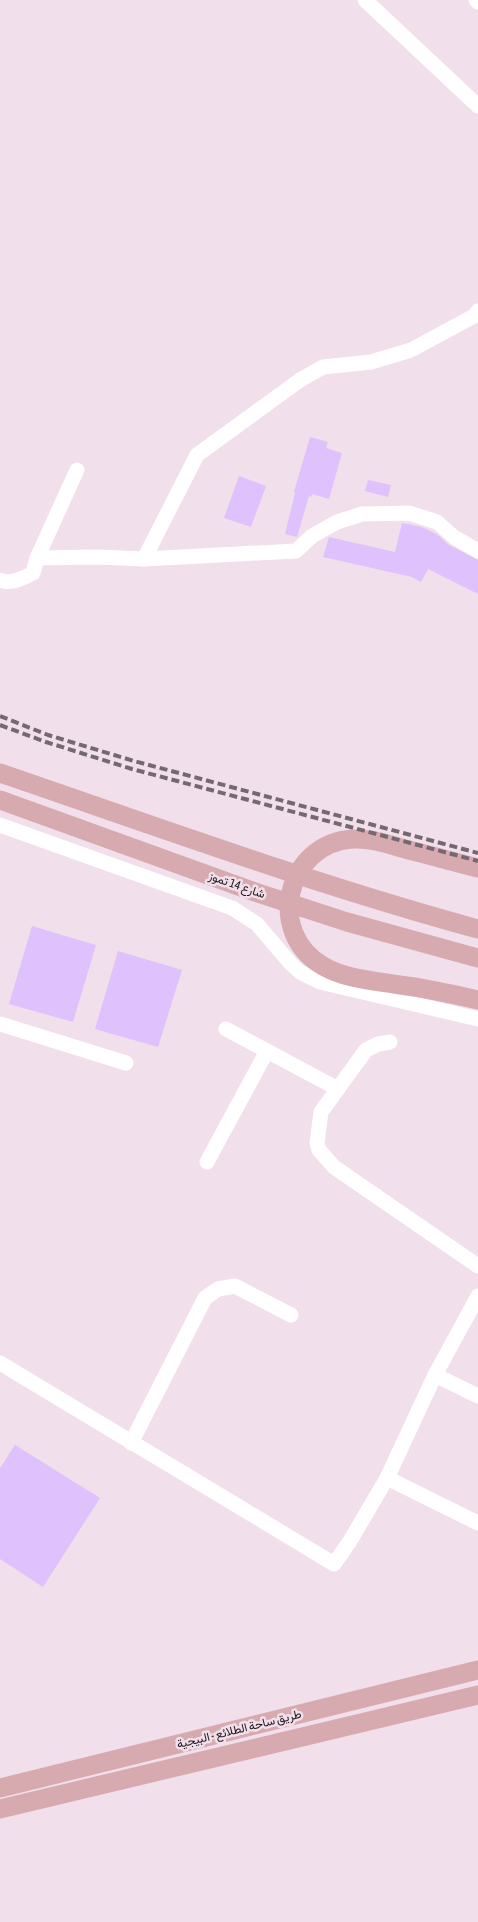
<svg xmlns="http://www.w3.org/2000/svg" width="478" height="1922" viewBox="0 0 478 1922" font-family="'Asap Condensed',Vazirmatn,sans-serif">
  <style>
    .building { fill: #dfc1fe }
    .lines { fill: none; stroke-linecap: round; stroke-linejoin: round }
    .minor { stroke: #fff; stroke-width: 15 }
    .major { stroke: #d7aab0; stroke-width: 19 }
    .rail { stroke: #756971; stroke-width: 4; stroke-dasharray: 8 4; stroke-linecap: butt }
    .labels { text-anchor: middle; stroke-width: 5; stroke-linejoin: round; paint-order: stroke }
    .street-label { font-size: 12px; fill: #1d161a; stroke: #f1dfeb }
  </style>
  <rect width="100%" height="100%" fill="#f1dfeb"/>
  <!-- building -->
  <g class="building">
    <path d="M310,437L328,442L326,448L342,453L329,499L312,494L311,497L309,496L297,537L285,534L295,493L294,492Z"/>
    <path d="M239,476L266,486L251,527L224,518Z"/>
    <path d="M368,480L391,485L388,497L365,491Z"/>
    <path d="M402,523L422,527L438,535L449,545L478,560V594L428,569L421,582L412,577L323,557L329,537L395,552Z"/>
    <path d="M32,926L96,945L73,1022L9,1004Z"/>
    <path d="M118,951L182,970L158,1047L95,1029Z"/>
    <path d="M15,1445L100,1498L43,1587L0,1559V1468Z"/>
  </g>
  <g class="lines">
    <!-- minor -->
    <g class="minor">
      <path d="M365,0L478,106"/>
      <path d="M476,0L478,2"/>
      <path d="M37,558L77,470"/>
      <path d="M144,559L197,455L300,380L323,367L371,362L411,350L474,316L478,311"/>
      <path d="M0,580C10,585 24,578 33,573L37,558L98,557L144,559L296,551L312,536L337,522L362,514L409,513L437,522L454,537L478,551"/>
      <path d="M0,825L232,908L257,924L291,964L300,972L320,982L478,1019"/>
      <path d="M0,1024L126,1063"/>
      <path d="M226,1029L338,1089"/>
      <path d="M390,1042L378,1044L366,1050L321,1112L317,1143L319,1150L334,1167L478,1266"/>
      <path d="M207,1162L267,1051"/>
      <path d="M0,1363L334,1564L350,1541L387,1478L435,1375L478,1296"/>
      <path d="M435,1375L478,1396"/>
      <path d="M131,1443L205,1298L218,1289L235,1286L291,1315"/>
      <path d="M387,1478L478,1523"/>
    </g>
    <!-- major -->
    <g class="major">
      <path d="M0,773C158,827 316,885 478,929"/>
      <path d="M0,800L255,892L347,922L478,958"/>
      <path d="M478,868C454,862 429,855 405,849C388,844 370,838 353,839C286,843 265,933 323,966C345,979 375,981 400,985C426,988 452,994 478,1000"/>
      <path d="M0,1788L478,1670"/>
      <path d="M0,1809L478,1695"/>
    </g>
    <!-- rail -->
    <g class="rail">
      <path d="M0,716L48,735L134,761L478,853"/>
      <path d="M0,725L46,742L132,769L478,861"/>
    </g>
  </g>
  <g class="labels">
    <!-- street labels -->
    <g class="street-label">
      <text transform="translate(237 885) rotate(19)" y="4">شارع 14 تموز</text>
      <text transform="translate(239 1729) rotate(-14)" y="4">طريق ساحة الطلائع - البيجية</text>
    </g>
  </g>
</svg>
